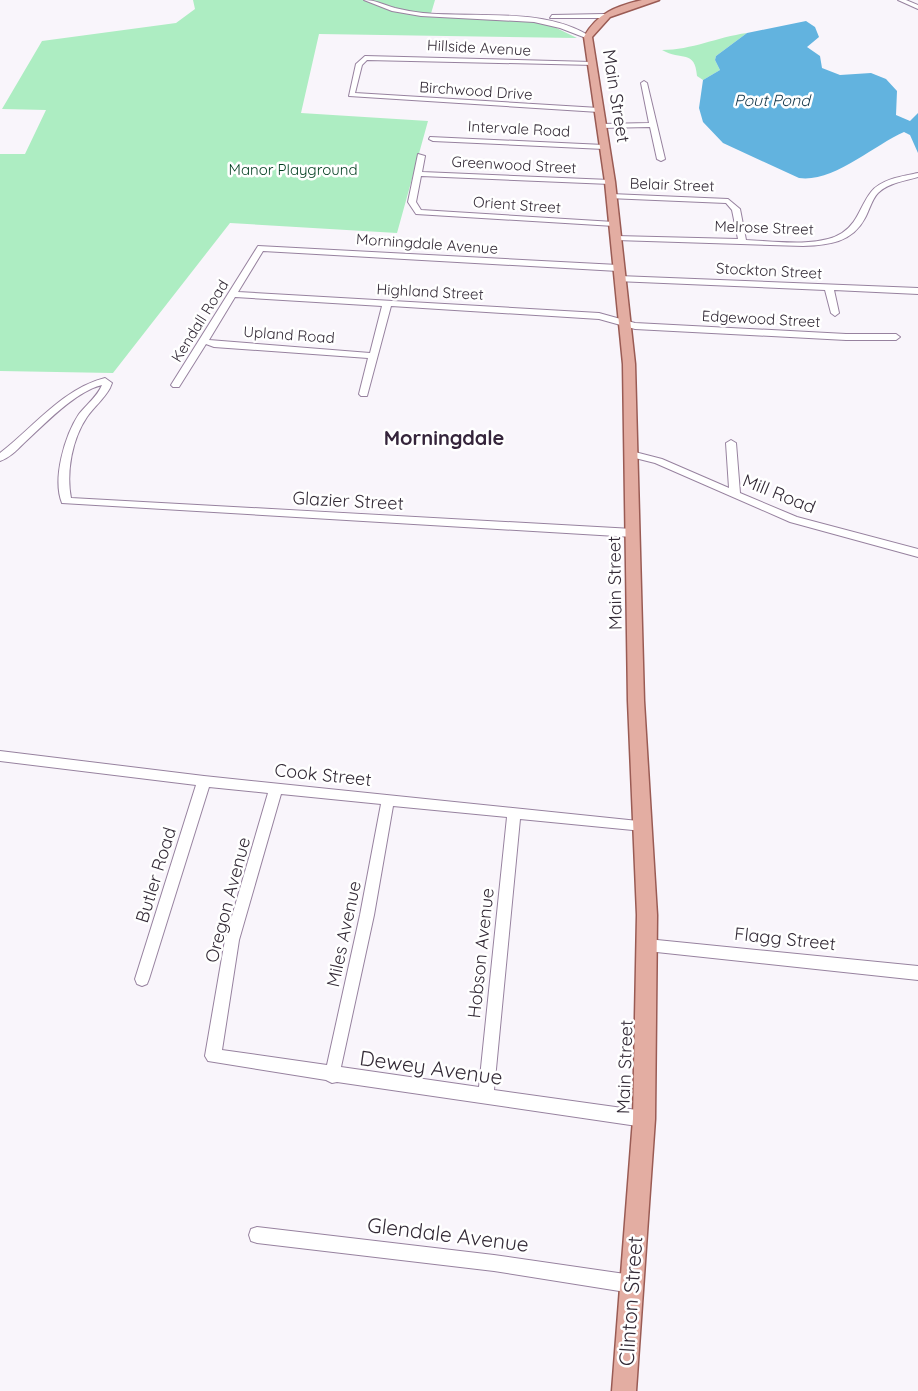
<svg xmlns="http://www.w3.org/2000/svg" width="918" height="1391" viewBox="0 0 918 1391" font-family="Quicksand,sans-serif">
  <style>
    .green { fill: #adedc2 }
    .water { fill: #62b3df }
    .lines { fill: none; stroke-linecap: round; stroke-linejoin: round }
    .minor-casing { stroke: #97829f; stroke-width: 2 }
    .major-casing { stroke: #9a5b54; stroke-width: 3 }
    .minor { fill: #fff; fill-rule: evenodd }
    .major { fill: #e3ada2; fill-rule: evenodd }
    .labels { text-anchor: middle; stroke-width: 5; stroke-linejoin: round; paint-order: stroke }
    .far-street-label { font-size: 15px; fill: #332a36; stroke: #fff }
    .far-park-label { font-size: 15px; fill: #003e1f; stroke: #fff }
    .far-water-label { font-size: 16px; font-style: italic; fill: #13374a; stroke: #fff }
    .street-label { font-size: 18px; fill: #332a36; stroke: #fff }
    .neighbourhood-label { font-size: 20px; font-weight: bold; fill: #35243b; stroke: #fff }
    .near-street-label { font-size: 21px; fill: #332a36; stroke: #fff }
  </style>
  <rect width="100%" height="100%" fill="#f9f5fb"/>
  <!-- green -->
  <g class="green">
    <path d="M193,0H435L430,17L542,21L577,38L319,34L301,113L428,121L397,233L230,223L113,373L0,371V154H25L46,110L2,109L42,41L176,23L195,9Z"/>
    <path d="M747,33L716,56L715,60L720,70L703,80L697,76C695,49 681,61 662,50C692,50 717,37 747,33Z"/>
  </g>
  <!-- water -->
  <path class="water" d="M806,21L815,27L819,37L807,47L820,56L822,68L840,75L871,73L886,79L897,91L896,115L910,121L918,113V153L910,135L904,132C874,145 833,183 799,178L723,143L703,122L699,108L703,80L720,70L715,60L716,56L747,33Z"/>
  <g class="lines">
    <!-- minor casing -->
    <g class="minor-casing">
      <g id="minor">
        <path d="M364,0C376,0 384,5 395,8C404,10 414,12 423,13C475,18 546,7 591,37L586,38L560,28L534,22L421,16L392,11Z"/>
        <path d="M898,0H906L918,5V9Z"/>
        <path d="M552,15L604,14L607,16L604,18H550Z"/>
        <path d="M365,56L592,62L594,63V65L367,60L362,65L355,93L599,108L602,110L599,112L349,96L356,64Z"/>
        <path d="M644,81L647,83L665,159L661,161L657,159L650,127L601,128L597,126L601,124L649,123L641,83Z"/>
        <path d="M430,137L604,145L608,147L604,149L433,141L429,139Z"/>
        <path d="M418,154L425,156L422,172L610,180L614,182L610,184L421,176L416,202L421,210L614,222L618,224L614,226L416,214L408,202Z"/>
        <path d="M918,173V177C905,181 888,183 878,193C872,199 869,211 865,218C852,243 828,245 803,246L616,240L612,238L616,236L738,239L732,210L726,203L608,198V194H611L728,199L740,209L746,240C773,241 819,248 842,233C858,223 860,206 871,192C881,179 903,176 918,173Z"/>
        <path d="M258,246L618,265L622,268L618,271L263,251L238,292L599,313L635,323L846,334H896L900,337L896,340H846L635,329L599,319L391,306L367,396H361L359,394L368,358L214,347L206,344L179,387H173L171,385ZM235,297L382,306L370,353L209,340Z"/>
        <path d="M619,276L918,288V294L834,290L839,313L835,316L831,313L825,290L616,281L615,279Z"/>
        <path d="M105,378L112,383L110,388C104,399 94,407 87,417C72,439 66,472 71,498L633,529L638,533L633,537L62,503C52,479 65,435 79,414C87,404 97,397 102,385C74,392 44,425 23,444C16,451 9,458 0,461V453C34,427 62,389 105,378Z"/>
        <path d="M731,440L736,443L740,493L797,517L918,549V557L790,522L655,463L627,456L626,454L631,451L662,459L729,488L726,443Z"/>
        <path d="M0,751L204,776L648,822L650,826L648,830L643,831L520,819L494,1090L644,1111L650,1113L652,1119L650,1125L644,1127L337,1082L332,1083L326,1080L208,1061L205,1056L225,940L268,793L209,787L149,979L147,984L142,986L137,984L135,979L196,785L0,761ZM281,794L381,804L360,915L327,1065L222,1050L239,940ZM393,806L507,817L479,1087L341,1067L374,915Z"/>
        <path d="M647,939L918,966V980L647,951L642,950L640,945L642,940Z"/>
        <path d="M257,1227L494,1255L632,1275L638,1278L641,1284L638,1290L632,1293L494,1271L257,1243L251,1241L249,1235L251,1229Z"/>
      </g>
    </g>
    <!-- major casing -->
    <g class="major-casing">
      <path id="major" d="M642,0H659L610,17L592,37L615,182L635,364L644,701L657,915L655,1119L636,1391H612L633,1119L637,915L628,701L623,364L605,182L584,37C597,13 617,6 642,0Z"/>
    </g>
    <!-- minor -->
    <use href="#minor" class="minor"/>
    <!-- major -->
    <use href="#major" class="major"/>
  </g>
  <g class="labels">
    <!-- far-street labels -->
    <g class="far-street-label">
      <text transform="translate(479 48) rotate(3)" y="5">Hillside Avenue</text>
      <text transform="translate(476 91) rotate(4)" y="5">Birchwood Drive</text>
      <text transform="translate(519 129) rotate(3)" y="5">Intervale Road</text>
      <text transform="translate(514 165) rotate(3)" y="5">Greenwood Street</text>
      <text transform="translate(672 185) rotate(2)" y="5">Belair Street</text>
      <text transform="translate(517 205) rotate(4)" y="5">Orient Street</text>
      <text transform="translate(764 228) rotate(2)" y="5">Melrose Street</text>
      <text transform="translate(427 244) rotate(4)" y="5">Morningdale Avenue</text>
      <text transform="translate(769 271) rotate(3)" y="5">Stockton Street</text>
      <text transform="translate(430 292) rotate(3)" y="5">Highland Street</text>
      <text transform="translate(761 319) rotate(3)" y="5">Edgewood Street</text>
      <text transform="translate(200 321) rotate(-58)" y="5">Kendall Road</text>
      <text transform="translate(289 335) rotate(4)" y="5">Upland Road</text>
    </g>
    <!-- far-park labels -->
    <g class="far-park-label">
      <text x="293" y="175">Manor Playground</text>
    </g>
    <!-- far-water labels -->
    <g class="far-water-label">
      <text x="772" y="106">Pout Pond</text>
    </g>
    <!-- street labels -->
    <g class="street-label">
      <text transform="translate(616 96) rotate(81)" y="6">Main Street</text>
      <text transform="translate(779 494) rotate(22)" y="6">Mill Road</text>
      <text transform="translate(348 501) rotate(3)" y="6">Glazier Street</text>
      <text transform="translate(615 583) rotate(-91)" y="6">Main Street</text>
      <text transform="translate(323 775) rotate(6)" y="6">Cook Street</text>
      <text transform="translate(156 875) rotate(-73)" y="6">Butler Road</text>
      <text transform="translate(228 900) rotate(-75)" y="6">Oregon Avenue</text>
      <text transform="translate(344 934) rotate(-78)" y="6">Miles Avenue</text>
      <text transform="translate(785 939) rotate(6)" y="6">Flagg Street</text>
      <text transform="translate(481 953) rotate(-84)" y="6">Hobson Avenue</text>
      <text transform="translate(625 1067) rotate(-88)" y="6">Main Street</text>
    </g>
    <!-- neighbourhood labels -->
    <g class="neighbourhood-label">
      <text x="444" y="445">Morningdale</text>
    </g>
    <!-- near-street labels -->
    <g class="near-street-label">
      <text transform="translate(431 1068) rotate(8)" y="7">Dewey Avenue</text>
      <text transform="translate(448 1235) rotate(7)" y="7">Glendale Avenue</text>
      <text transform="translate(631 1301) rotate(-86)" y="7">Clinton Street</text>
    </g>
  </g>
</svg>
